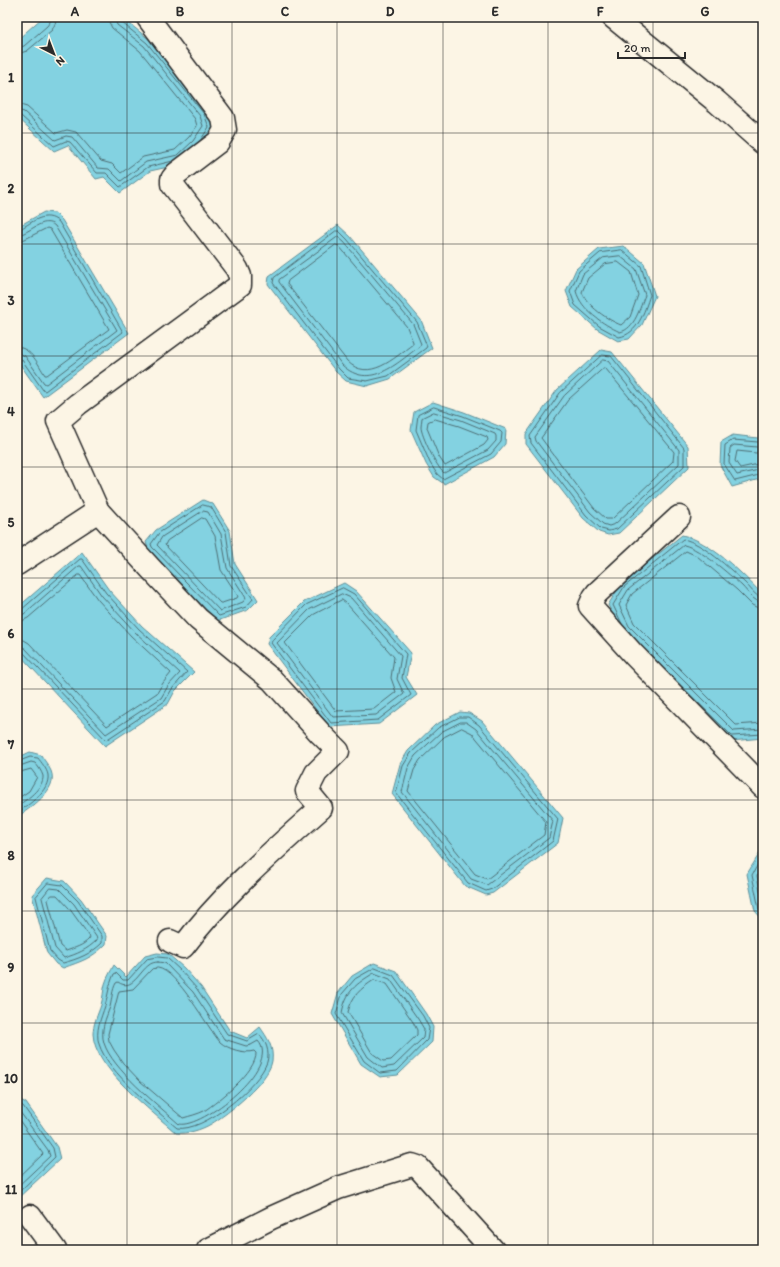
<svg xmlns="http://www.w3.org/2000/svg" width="780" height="1267" viewBox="0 0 780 1267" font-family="Itim,sans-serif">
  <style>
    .water { fill: #83d2e1; stroke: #608f98 }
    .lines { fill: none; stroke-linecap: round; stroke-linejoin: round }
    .shore { stroke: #4e6e74; stroke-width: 1 }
    .minor-casing { stroke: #2b2b2b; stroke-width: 25 }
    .minor { stroke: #fcf5e5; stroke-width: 22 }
    .grid { fill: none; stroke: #2b2b2b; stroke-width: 1; stroke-opacity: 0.55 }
    .neatline { fill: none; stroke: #2b2b2b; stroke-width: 1.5 }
    .grid-label { font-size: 13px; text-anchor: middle; font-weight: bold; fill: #2b2b2b }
  </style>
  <rect width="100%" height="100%" fill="#fcf5e5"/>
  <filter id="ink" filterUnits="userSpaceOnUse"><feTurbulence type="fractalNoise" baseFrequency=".025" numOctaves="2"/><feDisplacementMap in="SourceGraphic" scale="8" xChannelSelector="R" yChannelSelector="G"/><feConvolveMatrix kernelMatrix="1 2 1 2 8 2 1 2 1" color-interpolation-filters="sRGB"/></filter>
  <g filter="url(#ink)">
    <!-- water -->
    <g class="water">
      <path d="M43,17H121L150,40L208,112L214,127L200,147L182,164L150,171L120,193L104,177L96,179L68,145L54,151L17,117V40Z"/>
      <path d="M44,212L55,213L62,220L129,333L43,397L17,360V227Z"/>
      <path d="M338,225L350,236L421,320L432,348L390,379L367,386L346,381L336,372L268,284L269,276Z"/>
      <path d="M624,246L644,263L655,296L642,325L629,339L618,341L597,329L572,307L566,291L576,269L599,249Z"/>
      <path d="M601,350L612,352L688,446L689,467L619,533L608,535L599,532L583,518L526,444V434L557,390Z"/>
      <path d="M433,402L464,412L506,429L505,444L494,457L444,484L434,477L426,464L411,430L414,412Z"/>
      <path d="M763,434V478L732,487L720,465L721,442L733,435L758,438Z"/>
      <path d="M203,500L213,504L230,531L235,564L258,600L248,610L217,621L148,549L146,542L156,530Z"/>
      <path d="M682,535C710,541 743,574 763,595V738L731,741L622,632L608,605L621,584Z"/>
      <path d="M82,552L109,590L142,626L194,672L175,691L168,704L105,746L17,652V608Z"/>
      <path d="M344,583L356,591L411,653L406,677L417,695L379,724L329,727L267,644L269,637L304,602Z"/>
      <path d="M460,712L469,713L482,721L563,818L558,843L493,893L486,895L465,886L392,794L400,764L408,751L435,725Z"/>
      <path d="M30,752L41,755C44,760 49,766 51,771C59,790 29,809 17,817V758Z"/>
      <path d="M763,850V920L755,911L747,874L761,851Z"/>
      <path d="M47,878L64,881L81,899L107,936L106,944C91,959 82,961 63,968L56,964L47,953L32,895Z"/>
      <path d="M157,953L168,954L184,968L201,987L230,1031L247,1038L260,1027C267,1037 274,1047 272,1061C269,1081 228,1114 211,1124C201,1130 187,1134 176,1133C152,1111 94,1068 93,1034C93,1024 98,1014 101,1005C103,998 103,991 105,984C107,977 111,971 114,965L126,977L145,956Z"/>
      <path d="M374,963L396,971L426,1014L433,1027L432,1042L398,1075L380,1077L361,1064L332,1014L338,993L352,976Z"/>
      <path d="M17,1098L26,1103L57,1147L60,1159L17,1199Z"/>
    </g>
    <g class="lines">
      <!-- shore -->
      <g class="shore">
        <path d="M119,17L121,22L147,43L204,114L209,127L200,141"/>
        <path d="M17,48L24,46L47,26L50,22L51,17"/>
        <path d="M17,54L27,51L52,30L55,24L57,17"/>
        <path d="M17,104L27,107L56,133L67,130L76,132L101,161L112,164L121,173L143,157L175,150L189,137L197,126L195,119L140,51L112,28L109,22L108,17"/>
        <path d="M17,110L24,112L55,140L66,136L72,137L98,168L109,169L121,181L146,162L178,155L193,141L203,126L200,116L144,46L117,25L114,17"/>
        <path d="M17,115L21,116L54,146L66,141L70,142L97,173H106L120,187L148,167L173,161"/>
        <path d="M17,230L20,229C33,222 45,210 59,222L123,332L45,391L43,390L22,360L17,358"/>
        <path d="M336,231H339L347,239L417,322L427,346L426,348L388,376L367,381L348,378L339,369L273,283L274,278Z"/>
        <path d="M17,235C30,234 43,215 55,226L117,330L46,384L44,383L25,356L21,354L17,353"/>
        <path d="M338,237L344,242L413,324L421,344L420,346C397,363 370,391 342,365L279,282V280Z"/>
        <path d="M17,241L25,239L47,228L50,229L109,329L47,375H45C38,364 31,348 17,347"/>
        <path d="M336,245L339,246L407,327L413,342V344C394,358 369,383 347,361L287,284L288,281Z"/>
        <path d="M622,250L641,266L650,295C644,312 638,334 619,337L599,326L575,305L570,291L579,271L600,253Z"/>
        <path d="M620,256L636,269L645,295C640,307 635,329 620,332C603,324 581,310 576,291L583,274L603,258Z"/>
        <path d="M618,262L631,272L638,295L630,317L621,325C608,320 587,306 582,292L588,278L605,264Z"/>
        <path d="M602,355L611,356L684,448V466L617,529L609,531L601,529L586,515L531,443L530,436L560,393Z"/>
        <path d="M603,360L608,361L679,450V464L615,524L609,526L603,524L590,512L536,441L535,437L564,396Z"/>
        <path d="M604,368L606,369L674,452L673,461L612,519H606L594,508L541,438L568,400Z"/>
        <path d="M434,407L463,416L500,431L502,433L501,442L491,454L443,479L437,474L430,463L416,430L418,415Z"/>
        <path d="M434,412L461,420L495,434L496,436V441L488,450L444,473C437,468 421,435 421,427C421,424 422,421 422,418Z"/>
        <path d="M435,419L459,426L487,437L488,440L484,445L445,466L439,457L427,428L428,422Z"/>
        <path d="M763,439L758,442L733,440L725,445L724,464L735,481L763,474"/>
        <path d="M763,446L757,447L734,445L730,448L729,463L737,475L763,469"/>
        <path d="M763,452L756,453L737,451L735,461L740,468L763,463"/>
        <path d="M203,505L211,507L226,532L231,566L253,599L246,607L219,616L152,547L151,544L159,533Z"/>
        <path d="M203,511L208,512L221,534L227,568L246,598L243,602L220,611L157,545L162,537Z"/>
        <path d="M202,518L205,519L215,536L221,570L238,596L237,598L222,603H220L165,545L167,541Z"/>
        <path d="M343,588L354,594L406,654L402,678L411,695L378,720L331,723L271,643L273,639L306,605Z"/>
        <path d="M342,594L351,598L401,656L397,679L404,694L376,715L333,717L277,643L309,610Z"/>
        <path d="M342,600L346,603L394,657L391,678L396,692L374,709L336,711L285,643L313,615Z"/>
        <path d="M763,603C754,602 748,592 742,586C729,574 701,549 684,545L628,590L619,605L629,626L734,731L763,729"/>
        <path d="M763,609L758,608L752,605L737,590L697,556L686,551L632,594L626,605L634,623L736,725L763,723"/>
        <path d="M17,611L21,610L80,559H82L106,593L139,629L187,672L172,689L165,701L106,740L22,651L17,650"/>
        <path d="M17,616L24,614L79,566H81L102,596L135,632L180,673L168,686L161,698L106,734L25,648L17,645"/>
        <path d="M17,622L22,621L28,618L78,575H80L98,600L131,636L171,673L163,683L157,693L107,726L29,643L24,640L17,639"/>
        <path d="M622,624L613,605L624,587L683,539C703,543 729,568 744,582C750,587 755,597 763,598"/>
        <path d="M661,666L732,736L763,734"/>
        <path d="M460,717H468L479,725L558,819L553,841L492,889L486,891L468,883L396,793L403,766L411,753L438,728Z"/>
        <path d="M461,722H466L476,729L553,821L549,838L487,885L471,879L402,792L408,768L415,756L441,732Z"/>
        <path d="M462,728L472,733L546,822L544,835L487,879L475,874L408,791L414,770L420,760L444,737Z"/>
        <path d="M17,762L30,757L38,758C41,762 47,769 48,775C50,791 28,805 17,813"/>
        <path d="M17,767L31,762L35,763C38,766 42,772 43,776C44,788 25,801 17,806"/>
        <path d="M17,773L31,769L37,777L29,791L17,799"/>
        <path d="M763,855L752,875L759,909L763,914"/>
        <path d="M763,865L757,876L763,905"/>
        <path d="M48,883L62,885L78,901L102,936V943C91,954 78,959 63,963L58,960L50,951L36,897Z"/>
        <path d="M50,888L59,889L74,904L97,938V940C87,950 77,954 64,958L55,948L42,898Z"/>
        <path d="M52,895H57L69,908L90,937L89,939C83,946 74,948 66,951L60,946L48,900Z"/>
        <path d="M158,957L167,958L181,971L197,989L227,1034L247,1041L259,1034C266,1041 270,1052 267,1062C259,1086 203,1133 177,1128C155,1109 108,1073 99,1044C95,1031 101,1018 105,1006C108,995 109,985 114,974L116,973L123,980H128L147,959Z"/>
        <path d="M158,962L165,963L193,992L224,1039L246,1046L251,1045L258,1041C282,1066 202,1129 179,1124C158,1105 112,1069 104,1043C100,1030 106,1018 110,1007C112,999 112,990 116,983L118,982C132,992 139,972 149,965C151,963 155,962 158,962Z"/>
        <path d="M158,968C177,970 207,1027 220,1042C228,1049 244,1054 254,1051L256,1053C257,1071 219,1101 204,1111C198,1114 190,1116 183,1118L140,1081L123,1063L114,1050L109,1041L108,1034L119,991L133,989L152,969Z"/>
        <path d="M375,968L393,975L423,1016L429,1028L427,1040L397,1071L380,1073L364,1061L336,1014L342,994L355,979Z"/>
        <path d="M374,973L390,979L418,1019L424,1029L423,1038L394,1066L382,1068L368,1057L342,1013C346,991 356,984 374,973Z"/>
        <path d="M374,980L387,984L413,1022L417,1030V1035L391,1060L383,1061L372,1053L348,1012C352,996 360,989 374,980Z"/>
        <path d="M17,1102L23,1106L53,1148L55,1157L17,1194"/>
        <path d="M17,1108L48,1150L50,1156L17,1187"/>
        <path d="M17,1117L43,1154L17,1179"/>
      </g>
      <!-- minor casing -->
      <g class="minor-casing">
        <g id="minor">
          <path d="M613,17L717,102L763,143"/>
          <path d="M148,18L223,118L225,130L218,142L176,174L172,179V184L237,269L240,276V285L78,404L58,421L98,511L151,569L198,619L272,680L321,734L338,751L316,773L307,791L321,808C272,852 222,895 183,947L170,941"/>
          <path d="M679,517L597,593L594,597L590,606L634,655L763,787"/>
          <path d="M17,564L98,511"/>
          <path d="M30,1216L55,1250"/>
          <path d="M208,1250L271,1218L338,1188L412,1165L418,1167L493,1250"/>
        </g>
      </g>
      <!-- minor -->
      <use href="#minor" class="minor"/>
    </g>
  </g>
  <!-- grid -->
  <path class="grid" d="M127,17V1250M232,17V1250M337,17V1250M443,17V1250M548,17V1250M653,17V1250M17,133H763M17,244H763M17,356H763M17,467H763M17,578H763M17,689H763M17,800H763M17,911H763M17,1023H763M17,1134H763"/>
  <!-- margin -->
  <rect width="780" height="1267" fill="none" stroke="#fcf5e5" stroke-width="44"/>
  <!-- north arrow -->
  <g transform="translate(54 54) rotate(138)" stroke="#fcf5e5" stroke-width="3" paint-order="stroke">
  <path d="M0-3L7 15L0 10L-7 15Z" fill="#2b2b2b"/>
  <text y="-6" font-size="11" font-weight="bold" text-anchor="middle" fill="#2b2b2b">N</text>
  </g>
  <!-- scale -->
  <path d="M618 52v6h67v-6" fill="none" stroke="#2b2b2b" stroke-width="2"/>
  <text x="624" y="52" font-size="12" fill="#2b2b2b" stroke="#fcf5e5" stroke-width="3" paint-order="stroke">20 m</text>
  <rect x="22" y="22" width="736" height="1223" class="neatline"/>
  <g class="grid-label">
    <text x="75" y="16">A</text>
    <text x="180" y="16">B</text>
    <text x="285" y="16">C</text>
    <text x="390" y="16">D</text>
    <text x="495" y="16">E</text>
    <text x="600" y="16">F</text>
    <text x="705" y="16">G</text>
    <text x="11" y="82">1</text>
    <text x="11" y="193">2</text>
    <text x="11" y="305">3</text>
    <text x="11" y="416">4</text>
    <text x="11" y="527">5</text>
    <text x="11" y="638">6</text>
    <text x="11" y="749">7</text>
    <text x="11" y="860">8</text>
    <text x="11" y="972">9</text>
    <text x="11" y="1083">10</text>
    <text x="11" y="1194">11</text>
  </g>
</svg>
